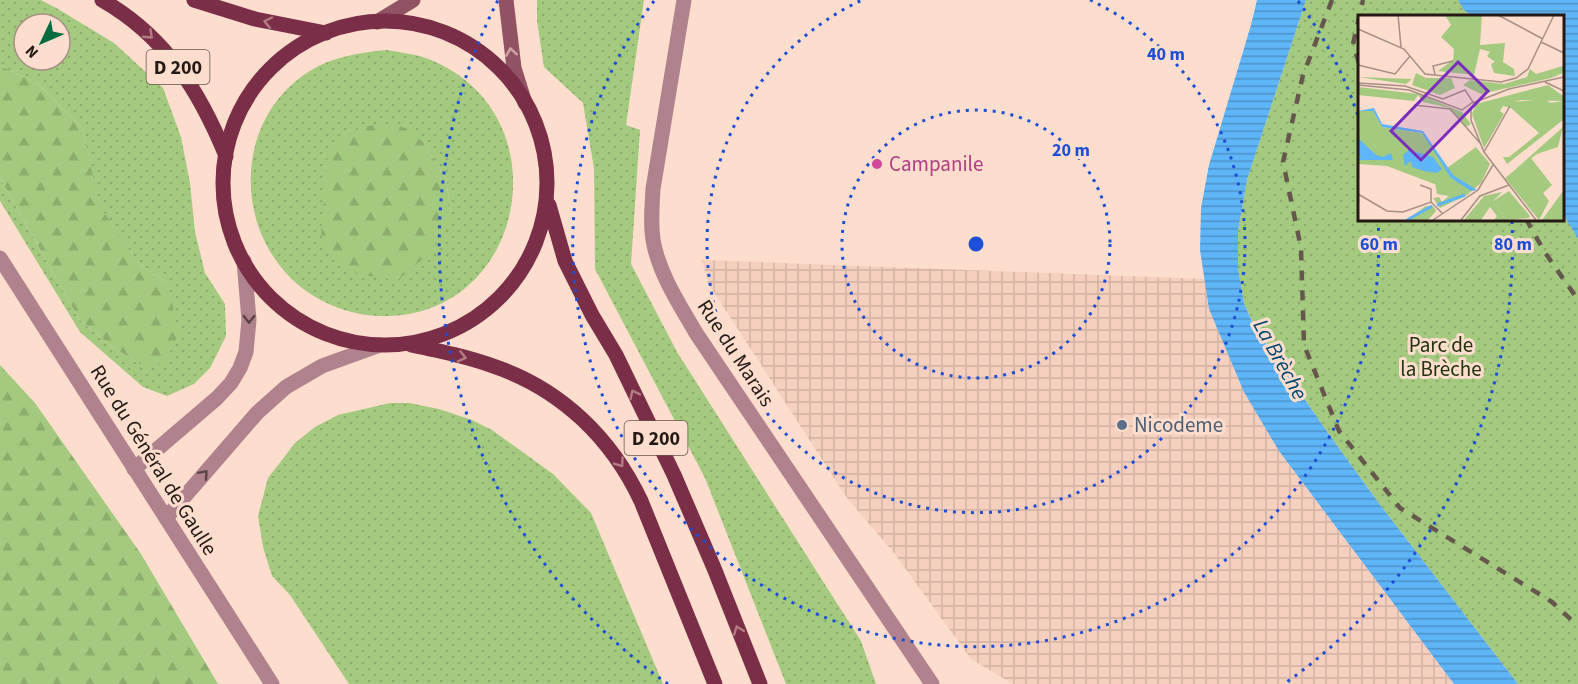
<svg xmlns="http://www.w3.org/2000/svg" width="1578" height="684" viewBox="0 0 1578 684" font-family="'Source Sans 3',sans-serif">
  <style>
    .industrial { fill: url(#industrial-grid) }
    .green { fill: url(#green-dots); fill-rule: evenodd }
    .forest { fill: url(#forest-firs) }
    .water { fill: url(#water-rules) }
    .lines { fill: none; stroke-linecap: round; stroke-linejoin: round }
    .lane { stroke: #af828d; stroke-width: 15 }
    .street { stroke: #af828d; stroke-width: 15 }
    .secondary { stroke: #915264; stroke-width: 15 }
    .primary { stroke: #7a2e47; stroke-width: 15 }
    .rail { stroke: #67564e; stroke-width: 4.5; stroke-dasharray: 10 10; stroke-linecap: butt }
    .oneway { stroke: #b47d84 }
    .oneway2 { stroke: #d1a5a4 }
    .oneway3 { stroke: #5c4344 }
    .ring { fill: none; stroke: #1d4ed8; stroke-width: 3; stroke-dasharray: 3 6 }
    .hotel-dot { fill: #d1479c; stroke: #fcddce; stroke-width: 2 }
    .service-dot { fill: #5c6f8a; stroke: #fcddce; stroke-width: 2 }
    .labels { text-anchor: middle; stroke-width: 6; stroke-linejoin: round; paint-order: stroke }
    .shield { fill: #fcddce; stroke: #65544c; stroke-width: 1.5 }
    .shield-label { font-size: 20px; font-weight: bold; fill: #241914 }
    .hotel-label { font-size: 21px; fill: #b23c85; stroke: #fcddce; text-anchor: start }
    .park-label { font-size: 21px; fill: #22330e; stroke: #fcddce }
    .street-label { font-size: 21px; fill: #241914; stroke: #fcddce }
    .service-label { font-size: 21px; fill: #4e5e75; stroke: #fcddce; text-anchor: start }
    .water-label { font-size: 22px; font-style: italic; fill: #00456f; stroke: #fcddce }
    .inset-river { fill: none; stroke: #5eb5f7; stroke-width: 3 }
    .inset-road { fill: none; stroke: #a68f84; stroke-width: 1.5 }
    .view { fill: #7b2cbf; fill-opacity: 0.15; stroke: #7b2cbf; stroke-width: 3 }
    .inset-edge { fill: none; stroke: #241914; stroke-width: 3 }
    .centre { fill: #1d4ed8; stroke: #fcddce; stroke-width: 3 }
    .ring-label { font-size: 18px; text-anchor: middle; font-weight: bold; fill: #1d4ed8; stroke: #fcddce; stroke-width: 6; stroke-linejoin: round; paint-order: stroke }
  </style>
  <defs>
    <pattern id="industrial-grid" width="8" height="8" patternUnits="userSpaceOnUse" patternTransform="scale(1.5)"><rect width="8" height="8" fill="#f6d0bf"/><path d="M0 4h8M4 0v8" fill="none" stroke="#d3b2a3"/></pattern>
    <pattern id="green-dots" width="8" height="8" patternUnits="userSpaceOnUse" patternTransform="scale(1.5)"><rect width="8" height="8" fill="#a4ca7f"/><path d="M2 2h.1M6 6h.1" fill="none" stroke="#8dad6d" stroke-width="1.8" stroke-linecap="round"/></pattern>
    <pattern id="forest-firs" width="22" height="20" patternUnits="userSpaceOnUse" patternTransform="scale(1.5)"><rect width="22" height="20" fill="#a4ca7f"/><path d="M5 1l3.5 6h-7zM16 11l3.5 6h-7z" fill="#8dad6d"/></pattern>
    <pattern id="water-rules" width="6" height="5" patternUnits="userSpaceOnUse" patternTransform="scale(1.5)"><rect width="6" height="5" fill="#5eb5f7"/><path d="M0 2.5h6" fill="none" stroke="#4d92c7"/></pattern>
  </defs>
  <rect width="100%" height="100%" fill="#fcddce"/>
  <!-- industrial -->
  <path class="industrial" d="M702,260L1205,279L1209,309L1279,451L1454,684H1013L971,659L894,553L847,498L708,283Z"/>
  <!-- green -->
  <g class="green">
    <path d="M0,0H41L58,9L114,43L163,88L181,137L190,183L195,232L205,273L225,304L226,336L210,368L194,384L167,396L143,387L80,332L0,201V178L79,319L111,346L144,367L167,282L138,263L98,205L83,129L36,82L0,66ZM24,24H60V60H24Z"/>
    <path d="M537,0H644L626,125L640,130L631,264L677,352L861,641L876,684H786L705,478L595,269L594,168L583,103L544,67L537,21Z"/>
    <path d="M1306,0H1578V684H1518L1378,502L1328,433L1254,325L1244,303L1238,268V231L1247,180ZM1359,16H1562V219H1359Z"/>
    <path d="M387,50C402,53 417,54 431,60C566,116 525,322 378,316C353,315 327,306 306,291C227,233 232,105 325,63C345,55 365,52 387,50ZM423,142L446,179L451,213Z"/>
    <path d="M390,403H409L439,409L472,420L492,430L553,474L591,513L663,684H349L290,595L272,576L263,547L258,516L268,478L295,443L315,427L338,415Z"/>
  </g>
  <!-- forest -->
  <g class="forest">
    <path d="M0,66L36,82L83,129L99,205L138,263L167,282L179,333L165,362L144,367L111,346L79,319L0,178Z"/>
    <path d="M397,123L423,142L446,179L451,213L441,238L424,258L398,280L361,275L337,262L321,235L328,152L360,127Z"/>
    <path d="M0,365L35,403L141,554L218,684H0Z"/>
  </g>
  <!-- water -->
  <g class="water">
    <path d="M1257,0H1306L1247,180L1238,231V268L1244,303L1254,326L1328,433L1378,502L1518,684H1454L1279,451L1244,392L1209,309L1200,250L1201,208L1209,165L1251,25Z"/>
    <path d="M1458,0H1578V239L1562,212V16H1472L1464,10Z"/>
  </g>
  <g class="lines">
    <!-- lane -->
    <path class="lane" d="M684,0L653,189C652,207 650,227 654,245C661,277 680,305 696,333L932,684"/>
    <!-- street -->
    <g class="street">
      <path d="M0,258L272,684"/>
      <path d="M134,469L217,398L231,383L240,368L246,352L249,320L244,261"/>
      <path d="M166,518L257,413L286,387L322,366L380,345"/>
    </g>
    <!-- secondary -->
    <g class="secondary">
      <path d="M506,0L514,68L525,103"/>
      <path d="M377,22L413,0"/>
    </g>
    <!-- primary -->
    <g class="primary">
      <path d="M102,0C165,36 199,90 226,156"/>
      <path d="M194,0L255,19L326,33"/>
      <circle cx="385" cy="183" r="162"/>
      <path d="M549,205L565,261L592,315L616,355L674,475L714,568L760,684"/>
      <path d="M411,345C440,351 469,357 496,367C562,390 612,439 641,501L715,684"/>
    </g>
    <!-- rail -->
    <g class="rail">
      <path d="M1332,0L1303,75L1283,162L1301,248L1304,345L1339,431L1400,508L1552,602L1578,626"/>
      <path d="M1359,63L1353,44L1363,0"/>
      <path d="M1526,219L1544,251L1578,300"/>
    </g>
  </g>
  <!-- one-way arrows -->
  <defs><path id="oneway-chevron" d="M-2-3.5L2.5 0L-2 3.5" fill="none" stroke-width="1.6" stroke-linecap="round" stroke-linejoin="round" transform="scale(1.5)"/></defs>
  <g class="oneway">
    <use href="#oneway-chevron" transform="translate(268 22) rotate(-168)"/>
    <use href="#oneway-chevron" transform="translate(149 35) rotate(43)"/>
    <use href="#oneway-chevron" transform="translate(462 357) rotate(14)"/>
    <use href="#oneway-chevron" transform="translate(634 394) rotate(-116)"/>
    <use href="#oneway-chevron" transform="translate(620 463) rotate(55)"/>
    <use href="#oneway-chevron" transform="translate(738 630) rotate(-111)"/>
  </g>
  <use class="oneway2" href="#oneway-chevron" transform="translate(511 52) rotate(-99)"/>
  <g class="oneway3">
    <use href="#oneway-chevron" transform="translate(249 319) rotate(91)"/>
    <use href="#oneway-chevron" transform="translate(204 474) rotate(-49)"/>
  </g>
  <!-- distance rings -->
  <g class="ring">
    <circle cx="976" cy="244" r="134"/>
    <path d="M1090 0A269 269 0 1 1 862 0"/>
    <path d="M1298 1A403 403 0 0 1 1358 116M1378 219A403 403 0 1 1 654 1"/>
    <path d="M668 684A537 537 0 0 1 498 0M1512 221A537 537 0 0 1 1284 684"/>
  </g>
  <!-- markers -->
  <circle class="hotel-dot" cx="877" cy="164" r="6"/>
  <circle class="service-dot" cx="1122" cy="425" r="6"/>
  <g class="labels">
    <!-- shield labels -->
    <g class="shield">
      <rect x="146.5" y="50" width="63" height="34" rx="4.5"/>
      <rect x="624.5" y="421" width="63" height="34" rx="4.5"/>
    </g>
    <g class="shield-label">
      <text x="178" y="74">D 200</text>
      <text x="656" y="445">D 200</text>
    </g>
    <!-- hotel labels -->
    <g class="hotel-label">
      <text x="889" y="171">Campanile</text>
    </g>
    <!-- park labels -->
    <g class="park-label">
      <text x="1441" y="352">Parc de<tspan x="1441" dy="24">la Brèche</tspan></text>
    </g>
    <!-- street labels -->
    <g class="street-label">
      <text transform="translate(736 353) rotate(57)" y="7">Rue du Marais</text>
      <text transform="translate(154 460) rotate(58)" y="7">Rue du Général de Gaulle</text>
    </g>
    <!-- service labels -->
    <g class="service-label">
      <text x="1134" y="432">Nicodeme</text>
    </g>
    <!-- water labels -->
    <g class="water-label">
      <text transform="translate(1281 359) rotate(61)" y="8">La Brèche</text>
    </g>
  </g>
  <!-- overview -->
  <g transform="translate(1358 15)">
    <rect width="206" height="206" fill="#fcddce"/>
    <path d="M205,51V58L193,63L123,79L105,70L112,65L146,69L169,62L172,54L178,59ZM58,58L68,63H93L97,73L82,80L54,70ZM190,70L205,81V86L163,85L156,87L153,93L145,91L142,96L146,99L126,133L114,99L118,89ZM0,72L60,79L104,97L113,109L108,112L92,93L65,87L60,80L56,86L0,80ZM0,96H15L24,112L64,118L89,153L118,132L132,149L123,168L108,181L29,151L0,149ZM173,143L194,170L185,178L191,186L181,205L147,163ZM151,176L172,201L171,203L148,205L135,186Z" fill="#a4ca7f"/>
    <path d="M87,0H124L122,30L147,28L145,47L156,54L157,61L136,58L133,49L137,47L129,41L132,37L122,34L116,60L80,56L95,45L96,34L83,22L93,10ZM0,62L53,64V65L48,69ZM188,84L192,88L205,86V105L149,149L145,142H151L181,118L153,93L155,87ZM205,112L200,132L179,139L150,161ZM77,168L91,171L107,181L82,193L75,183L81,182L84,187L91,181L79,179ZM205,176V205H184L203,179ZM144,177L135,186L148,205H136L139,201L132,192L123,205H106L126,181ZM68,191H75L78,196L70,205H48Z" fill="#a4ca7f"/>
    <path d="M16,93L24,109L65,116L95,160L119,175L113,176L93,163L64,118L24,112L15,96H0ZM0,123L18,140L25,142L33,138L35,145H0L3,141L0,140ZM51,135L75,142L84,154L79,158L66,156L54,152L53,146L47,151L45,140Z" fill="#5eb5f7"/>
    <path class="inset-river" d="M79,190L107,180M49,205L74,191"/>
    <path class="inset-road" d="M40,0L43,32M140,0L185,24M0,14L46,34L67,59L143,67L158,63L170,54L196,0M183,27L206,38M0,50L37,59L52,41M77,59L75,51L95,46M187,67L206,76M0,68L47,71L85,84L107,75L115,87L104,95L51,75L0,70M115,88L151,74L206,62M56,90L92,94L122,128M113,92V105L126,137L178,205M126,137L152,91M62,170L73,174V187M0,179L29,196L45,197L73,187L84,198M75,205L120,175L135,150M103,205L122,181L151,170"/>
    <path class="view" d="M100,47L130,76L63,145L33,116Z"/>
    <rect width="206" height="206" class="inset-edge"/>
  </g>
  <circle cx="976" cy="244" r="9" class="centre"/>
  <g class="ring-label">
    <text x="1166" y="60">40 m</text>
    <text x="1071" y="156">20 m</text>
    <text x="1379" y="250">60 m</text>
    <text x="1513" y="250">80 m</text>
  </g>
  <!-- north arrow -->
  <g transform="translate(42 42) rotate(226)"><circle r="28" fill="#fcddce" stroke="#a68f84" stroke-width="1.5"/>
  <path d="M0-4.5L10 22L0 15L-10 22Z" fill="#076b40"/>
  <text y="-9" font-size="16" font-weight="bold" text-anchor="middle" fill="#241914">N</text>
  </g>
</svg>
